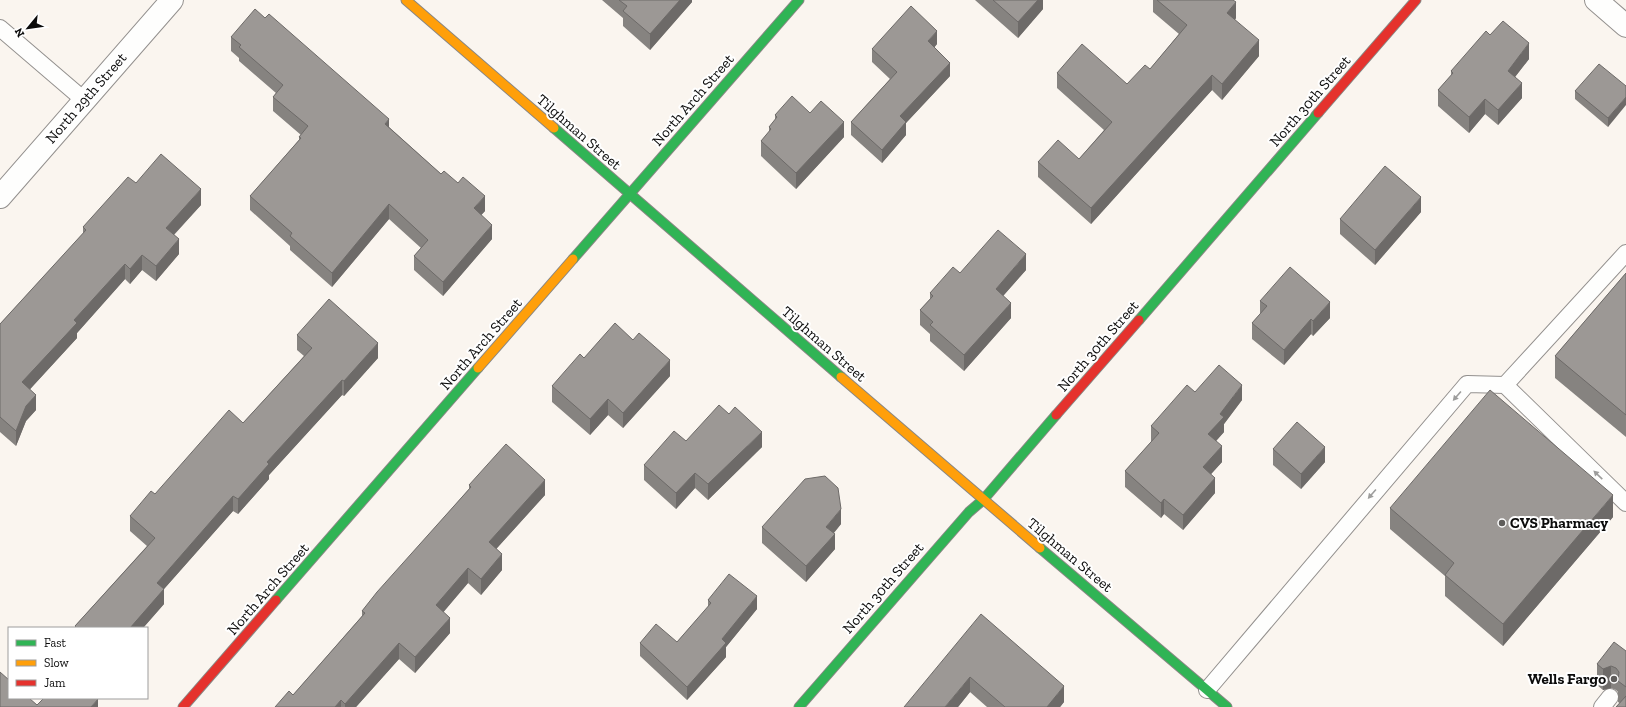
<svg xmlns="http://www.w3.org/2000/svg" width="1626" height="707" viewBox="0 0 1626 707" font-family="'Zilla Slab',serif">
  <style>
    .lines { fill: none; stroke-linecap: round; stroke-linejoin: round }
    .lane-casing { stroke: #93908e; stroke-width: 18 }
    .street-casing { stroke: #93908e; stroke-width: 24 }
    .fast-casing { stroke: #898784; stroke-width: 11 }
    .slow-casing { stroke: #898784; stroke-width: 11 }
    .jam-casing { stroke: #898784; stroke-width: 11 }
    .lane { stroke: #fefefd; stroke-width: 16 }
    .street { stroke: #fefefd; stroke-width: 22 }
    .fast { stroke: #30b455; stroke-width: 9 }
    .slow { stroke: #ff9f0a; stroke-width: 9 }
    .jam { stroke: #e5322d; stroke-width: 9 }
    .wall { fill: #868380 }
    .shaded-wall { fill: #6d6a68 }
    .building { fill: #9c9895; stroke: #6d6a68 }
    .oneway { fill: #9d9d9c }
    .poi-dot { fill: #5f5d5b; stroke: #fff; stroke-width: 1.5 }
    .labels { text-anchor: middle; stroke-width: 4; stroke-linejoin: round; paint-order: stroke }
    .street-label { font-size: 15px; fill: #0b0b0b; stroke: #fff }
    .poi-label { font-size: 15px; font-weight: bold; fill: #0b0b0b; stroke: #fff; text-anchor: start }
  </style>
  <rect width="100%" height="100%" fill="#faf5ef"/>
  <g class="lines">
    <!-- lane casing -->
    <g class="lane-casing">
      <g id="lane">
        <path d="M0,28L84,100"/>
        <path d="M1505,385L1626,253"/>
        <path d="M1207,690L1467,384L1505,385L1626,503"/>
        <path d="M1602,707L1610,697"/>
      </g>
    </g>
    <!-- street casing -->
    <g class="street-casing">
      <g id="street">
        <path d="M1596,0L1626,26"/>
        <path d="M0,197L172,0"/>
      </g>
    </g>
    <!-- fast casing -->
    <g class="fast-casing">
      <g id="fast">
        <path d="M554,128L841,377"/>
        <path d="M573,259L799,0"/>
        <path d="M1139,320L1318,113"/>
        <path d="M1040,548L1227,707"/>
        <path d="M276,600L478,368"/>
        <path d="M799,707L969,512L983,500L1056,415"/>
      </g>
    </g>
    <!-- slow casing -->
    <g class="slow-casing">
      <g id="slow">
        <path d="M406,0L554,128"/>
        <path d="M478,368L573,259"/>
        <path d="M841,377L1040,548"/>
      </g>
    </g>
    <!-- jam casing -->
    <g class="jam-casing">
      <g id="jam">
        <path d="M1318,113L1416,0"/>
        <path d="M1056,415L1139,320"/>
        <path d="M183,707L276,600"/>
      </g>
    </g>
    <!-- lane -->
    <use href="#lane" class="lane"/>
    <!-- street -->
    <use href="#street" class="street"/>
    <!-- fast -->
    <use href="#fast" class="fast"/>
    <!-- slow -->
    <use href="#slow" class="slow"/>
    <!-- jam -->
    <use href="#jam" class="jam"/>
  </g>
  <!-- wall -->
  <g class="wall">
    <path d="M602,0H692V2L650,50L623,26V18Z"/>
    <path d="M975,0H1043V9L1018,38Z"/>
    <path d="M1153,0H1233L1236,18L1235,20L1259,56L1222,100L1212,90L1091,224L1038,177V162L1079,159L1104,130L1057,88V73L1127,84L1150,69L1179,34L1153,12Z"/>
    <path d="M1490,35L1529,59L1515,77L1522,98L1498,125L1485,114L1469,133L1438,106V90L1451,76V71Z"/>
    <path d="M231,37L389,127L441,174L485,211L481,215L492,239L443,296L414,270V256L421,248L389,219L332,287L290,250V246L250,210V196L299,140V137L301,135L273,111V97L276,93L239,61V58L231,51Z"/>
    <path d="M937,44L934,48L950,76L906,123V135L882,163L851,135V122L890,79L872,62V49Z"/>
    <path d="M1626,86L1608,127L1575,99V91Z"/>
    <path d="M810,113L844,137L796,189L761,156V141L769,133V127L775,120V115Z"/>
    <path d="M136,183L201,205L174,235L179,254L156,281L142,270L130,284L125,279L77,333V338L30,389L36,410L26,421L16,446L0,432V324L83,234V227Z"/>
    <path d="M1421,212L1375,265L1340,234V219Z"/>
    <path d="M1026,270L1003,296L1011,318L964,371L930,341V334L920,325V310L930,299V293L960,273Z"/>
    <path d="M1626,273V437L1555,378V356Z"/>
    <path d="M1260,301L1330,318L1313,336L1311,334L1284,365L1252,339V323L1260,314Z"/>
    <path d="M297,335L378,358L344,396L342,395L269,475V479L238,514L233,511L164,589V604L143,628H75V626L147,546L130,531V516L155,494L243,423L304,356L297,350Z"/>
    <path d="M633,340L670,376L623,428L608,415L590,435L552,402V386L584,358Z"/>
    <path d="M1195,392L1242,400L1224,424V432L1216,441L1222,462L1211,474L1215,493L1183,530L1164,514L1161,518L1125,487V471L1151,442V426Z"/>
    <path d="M686,441L762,447L708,500L695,488L676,509L644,480V465Z"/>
    <path d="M1273,449L1325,462L1301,489L1273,465Z"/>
    <path d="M469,485L545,495L496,549L502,570L481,595L468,583L443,612L450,633L415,673L399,659L356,707H275L293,695L362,616V611L469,489Z"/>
    <path d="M1390,508L1613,517L1503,646L1445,596V576L1390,529Z"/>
    <path d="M841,524L834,533L835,549L806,582L762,543V527Z"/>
    <path d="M708,600L757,609L726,647V657L687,700L640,656V643L677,642L708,607Z"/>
    <path d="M981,614L1064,702L1060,707H987L970,692L958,707Z"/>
    <path d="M1626,651V707L1618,702V692L1616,690L1611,688L1603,690L1597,685V664Z"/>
  </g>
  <!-- shaded-wall -->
  <g class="shaded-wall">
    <path d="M680,0H692V2L650,50V34Z"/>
    <path d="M1038,0H1043V9L1018,38V22Z"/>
    <path d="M1236,2V18L1227,29V13Z"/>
    <path d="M937,31V44L928,54V41Z"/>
    <path d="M1259,40V56L1222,100V84Z"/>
    <path d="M1529,43V59L1508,86V71Z"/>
    <path d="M950,63V76L906,123V135L882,163V150L900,116Z"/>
    <path d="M1212,75V90L1091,224V208Z"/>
    <path d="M1522,83V98L1498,125V110Z"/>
    <path d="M1626,97V105L1608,127V118Z"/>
    <path d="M1485,99V114L1469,133V117Z"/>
    <path d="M389,119V133L385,124Z"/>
    <path d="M844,122V137L796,189V173Z"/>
    <path d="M201,189V205L166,243V228Z"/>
    <path d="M485,196V211L474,223V208Z"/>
    <path d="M1421,197V212L1375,265V250Z"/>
    <path d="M389,204V219L332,287V273Z"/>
    <path d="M492,225V239L443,296V282Z"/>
    <path d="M179,239V254L156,281V266Z"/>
    <path d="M1026,254V270L996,304V289Z"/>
    <path d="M142,255V270L130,284V269Z"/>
    <path d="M125,264V279L77,333V338L22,398V382L74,320Z"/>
    <path d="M1330,302V318L1313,336V321Z"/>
    <path d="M1011,303V318L964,371V355Z"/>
    <path d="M1311,319V334L1284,365V350Z"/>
    <path d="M378,343V358L344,396V381Z"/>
    <path d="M670,360V376L623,428V413Z"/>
    <path d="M342,380V395L269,475V479L238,514V499L267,462Z"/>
    <path d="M1242,385V400L1224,424V432L1208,450V434L1220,414Z"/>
    <path d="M36,395V410L26,421L16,446V431L26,406Z"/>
    <path d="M608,399V415L590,435V419Z"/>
    <path d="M762,432V447L708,500V484Z"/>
    <path d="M1222,446V462L1203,483V467Z"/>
    <path d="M1325,447V462L1301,489V474Z"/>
    <path d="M695,473V488L676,509V493Z"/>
    <path d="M1215,478V493L1183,530V515Z"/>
    <path d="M545,480V495L489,557V542Z"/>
    <path d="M1613,495V517L1503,646V624Z"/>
    <path d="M233,496V511L164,589V604L143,628H130L157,583Z"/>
    <path d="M1164,499V514L1161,518V503Z"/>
    <path d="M841,509V524L826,542V527Z"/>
    <path d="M835,534V549L806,582V566Z"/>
    <path d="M502,554V570L481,595V579Z"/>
    <path d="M468,568V583L436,621V605Z"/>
    <path d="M757,596V609L726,647V657L687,700V687L722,639Z"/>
    <path d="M450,618V633L415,673V657Z"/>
    <path d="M399,643V659L356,707H345V704Z"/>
    <path d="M1611,666V688L1603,690V669Z"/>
    <path d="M970,677V692L958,707H945Z"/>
    <path d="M1064,686V702L1060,707H1047Z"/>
    <path d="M98,699V707H91Z"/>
    <path d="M341,700V707H335Z"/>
  </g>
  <!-- building -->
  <g class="building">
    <path d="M619,0H680L650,34L623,11L627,6Z"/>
    <path d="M993,0H1038L1018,22Z"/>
    <path d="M1157,0H1233L1236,2L1227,13L1259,40L1222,84L1212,75L1091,208L1038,162L1058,140L1079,159L1112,122L1057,73L1082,44L1127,84L1145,65L1150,69L1187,25Z"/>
    <path d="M911,6L937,31L928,41L950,63L900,116L906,122L882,150L851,122L897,72L872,49Z"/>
    <path d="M255,9L265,18L269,14L389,119L385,124L441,174L444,171L458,183L463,177L485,196L474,208L492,225L443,282L414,256L428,240L389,204L332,273L290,236L292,233L250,196L301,138L299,137L308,126L273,97L283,85L239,47L241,45L231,37Z"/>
    <path d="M1503,21L1529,43L1508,71L1522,83L1498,110L1485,99L1469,117L1438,90L1453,73L1451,71L1486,31L1490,35Z"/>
    <path d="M1599,64L1626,86V97L1608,118L1575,91Z"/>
    <path d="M792,96L810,113L821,101L844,122L796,173L761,141L771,129L769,127L777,117L775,115Z"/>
    <path d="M161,154L201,189L166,228L179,239L156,266L142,255L130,269L125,264L74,320L77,323L22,382L36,395L26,406L16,431L0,417V324L86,230L83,227L128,177L136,183Z"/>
    <path d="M1385,166L1421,197L1375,250L1340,219Z"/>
    <path d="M998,230L1026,254L996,289L1011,303L964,355L930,325L933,322L920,310L933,296L930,293L953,267L960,273Z"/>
    <path d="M1290,267L1330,302L1313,321L1311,319L1284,350L1252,323L1267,306L1260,301Z"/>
    <path d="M1626,273V415L1555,356Z"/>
    <path d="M329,299L378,343L344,381L342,380L267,462L269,464L238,499L233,496L157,583L164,589L130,628H77L75,626L155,538L130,516L151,491L155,494L229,410L243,423L312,348L297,335Z"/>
    <path d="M615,323L633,340L639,333L670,360L623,413L608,399L590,419L552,386L580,354L584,358Z"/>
    <path d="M1219,365L1242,385L1220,414L1224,417L1208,434L1222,446L1203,467L1215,478L1183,515L1164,499L1161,503L1125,471L1159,433L1151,426L1187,385L1195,392Z"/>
    <path d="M1490,390L1613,495L1503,624L1445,575L1454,563L1390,508Z"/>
    <path d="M719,405L729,414L735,407L762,432L708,484L695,473L676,493L644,465L674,431L686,441Z"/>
    <path d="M1297,422L1325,447L1301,474L1273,449Z"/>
    <path d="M506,444L545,480L489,542L502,554L481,579L468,568L436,605L450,618L415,657L399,643L345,704L341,700L335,707H275L289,691L293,695L365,613L362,611L377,592L471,487L469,485Z"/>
    <path d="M825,476L838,488L841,509L826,527L835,534L806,566L762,527L805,479Z"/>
    <path d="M729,574L757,596L722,639L726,643L687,687L640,643L656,624L677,642L711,603L708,600Z"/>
    <path d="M981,614L1064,686L1047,707H1005L970,677L945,707H904Z"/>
    <path d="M1614,642L1626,651V687L1618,681L1619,672L1616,668L1611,666L1603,669L1597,664Z"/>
    <path d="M0,672L9,680V698H29L37,705L44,698H97L98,699L91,707H0Z"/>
    <path d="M1626,696V707H1616Z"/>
  </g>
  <!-- one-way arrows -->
  <defs><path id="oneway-solid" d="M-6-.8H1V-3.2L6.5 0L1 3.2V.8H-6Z"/></defs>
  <g class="oneway">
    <use href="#oneway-solid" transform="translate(1457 396) rotate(131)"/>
    <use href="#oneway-solid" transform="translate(1598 475) rotate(-136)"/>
    <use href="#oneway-solid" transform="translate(1372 494) rotate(131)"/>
  </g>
  <!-- markers -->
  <g class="poi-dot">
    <circle cx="1502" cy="523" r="4"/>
    <circle cx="1614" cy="679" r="4"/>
  </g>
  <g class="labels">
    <!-- street labels -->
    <g class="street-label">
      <text transform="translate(86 98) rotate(-49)" y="5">North 29th Street</text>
      <text transform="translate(693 100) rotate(-49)" y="5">North Arch Street</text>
      <text transform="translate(1310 101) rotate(-49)" y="5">North 30th Street</text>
      <text transform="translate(579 132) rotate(41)" y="5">Tilghman Street</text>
      <text transform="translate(481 344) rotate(-49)" y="5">North Arch Street</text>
      <text transform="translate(824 344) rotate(41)" y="5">Tilghman Street</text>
      <text transform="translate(1098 346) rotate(-49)" y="5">North 30th Street</text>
      <text transform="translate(1070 555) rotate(40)" y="5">Tilghman Street</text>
      <text transform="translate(883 588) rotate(-49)" y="5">North 30th Street</text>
      <text transform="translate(268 589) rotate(-49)" y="5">North Arch Street</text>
    </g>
    <!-- poi labels -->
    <g class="poi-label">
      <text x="1510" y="528">CVS Pharmacy</text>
      <text x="1606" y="684" text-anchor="end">Wells Fargo</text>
    </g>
  </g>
  <!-- legend -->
  <rect x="8" y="627" width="140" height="72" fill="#ffffff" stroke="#9d9d9d"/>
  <rect x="16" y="640" width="20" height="6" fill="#30b455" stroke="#9d9d9d"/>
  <text x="44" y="647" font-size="12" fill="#0b0b0b">Fast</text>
  <rect x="16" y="660" width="20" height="6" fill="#ff9f0a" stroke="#9d9d9d"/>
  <text x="44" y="667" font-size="12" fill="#0b0b0b">Slow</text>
  <rect x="16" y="680" width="20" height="6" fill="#e5322d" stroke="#9d9d9d"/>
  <text x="44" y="687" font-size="12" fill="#0b0b0b">Jam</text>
  <!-- north arrow -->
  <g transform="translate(28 28) rotate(241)" stroke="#ffffff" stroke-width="3" paint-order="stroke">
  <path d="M0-3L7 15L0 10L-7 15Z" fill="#0b0b0b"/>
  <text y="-6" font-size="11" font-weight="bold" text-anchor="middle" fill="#0b0b0b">N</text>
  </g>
</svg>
